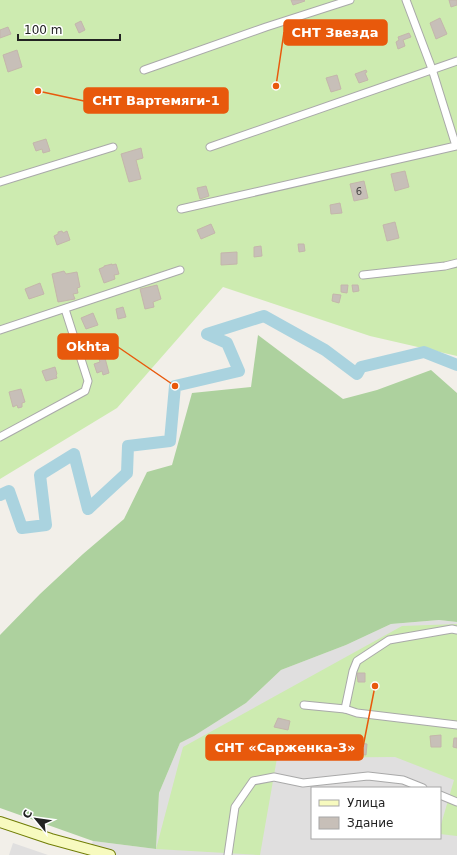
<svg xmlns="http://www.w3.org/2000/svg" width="457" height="855" viewBox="0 0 457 855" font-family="'DejaVu Sans',sans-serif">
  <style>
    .residential { fill: #e0dfdf; fill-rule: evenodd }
    .grass { fill: #cdebb0 }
    .forest { fill: #add19e }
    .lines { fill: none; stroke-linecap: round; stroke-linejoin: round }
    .river { stroke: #aad3df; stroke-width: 12 }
    .building { fill: #c7bfb8; stroke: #c4b6ab }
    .street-casing { stroke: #a9a9a9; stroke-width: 9 }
    .secondary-casing { stroke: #707d05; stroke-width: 12 }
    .street { stroke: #fff; stroke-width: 7 }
    .secondary { stroke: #f7fabf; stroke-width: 10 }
    .labels { text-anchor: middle; stroke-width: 3; stroke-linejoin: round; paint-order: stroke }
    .number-label { font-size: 10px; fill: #4b4948 }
    .leader { fill: none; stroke: #e8590c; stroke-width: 1.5 }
    .callout-dot { fill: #e8590c; stroke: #fff; stroke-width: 1.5 }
    .callout { fill: #e8590c; stroke: #e8590c; stroke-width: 1.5 }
    .callout-label { font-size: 13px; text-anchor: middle; font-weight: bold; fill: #fff }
  </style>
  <rect width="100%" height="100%" fill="#f2efe9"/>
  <!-- residential -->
  <g class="residential">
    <path d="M439,620L457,622V855H86L93,841L156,849L159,793L180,743L194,736L246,703L281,670L346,645L391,624ZM312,788H440V838H312Z"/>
    <path d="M13,843L48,855H9Z"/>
  </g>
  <!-- grass -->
  <g class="grass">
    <path d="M0,0H457V356L370,336L223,287L117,408L0,479Z"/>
    <path d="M457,624V836L440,834V828L454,780L395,757L277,758L260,855L156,849L183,747L402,626Z"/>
  </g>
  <!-- forest -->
  <path class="forest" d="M258,335L343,399L377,390L431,370L457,393V622L439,620L391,624L346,645L281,670L246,703L194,736L180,743L159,793L156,849L93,841L0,808V635L40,594L83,554L124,519L147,472L172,465L192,393L251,387Z"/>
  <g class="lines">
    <!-- river -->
    <path class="river" d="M0,495L9,491L22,528L46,525L40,475L74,454L88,509L127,473L128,446L170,441L175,386L239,371L227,343L207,334L264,316L325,350L357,374L361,367L424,352L457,365"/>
  </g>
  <!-- building -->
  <g class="building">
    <path d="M291,0H304L305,1L293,5Z"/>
    <path d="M449,0H457V5L451,7Z"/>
    <path d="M440,18L447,34L436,39L430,23Z"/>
    <path d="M81,21L85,30L79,33L75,24Z"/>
    <path d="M8,27L11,34L0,38V30Z"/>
    <path d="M409,33L411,37L403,40L405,46L398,49L396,42L399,40L398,37Z"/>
    <path d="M17,50L22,67L8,72L3,55Z"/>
    <path d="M366,70L367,72L365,73L368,80L359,83L355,74Z"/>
    <path d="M337,75L341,89L331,92L326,78Z"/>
    <path d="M46,139L50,151L43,153L42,149L36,151L33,143Z"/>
    <path d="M141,148L143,158L136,160L141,179L129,182L121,154Z"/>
    <path d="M405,171L409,187L395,191L391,174Z"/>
    <path d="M364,181L368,198L354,201L350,184Z"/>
    <path d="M206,186L209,196L200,199L197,188Z"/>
    <path d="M340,203L342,213L331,214L330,205Z"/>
    <path d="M395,222L399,238L387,241L383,225Z"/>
    <path d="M211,224L215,233L201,239L197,230Z"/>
    <path d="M62,231L63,233L67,231L70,240L57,245L54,236L58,234V232Z"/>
    <path d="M298,244H304L305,251L299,252Z"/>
    <path d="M261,246L262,256L254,257V247Z"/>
    <path d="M237,252V264L221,265V253Z"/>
    <path d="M112,264V265L116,264L119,274L114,275L115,279L104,283L99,269L104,267V266Z"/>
    <path d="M64,271L66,274L77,272L80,287L77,288L78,293L73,294L75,299L58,302L52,274Z"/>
    <path d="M40,283L44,294L29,299L25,289Z"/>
    <path d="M157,285L161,299L153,302L154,307L145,309L140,289Z"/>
    <path d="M341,285H348L347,293L341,292Z"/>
    <path d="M352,285H358L359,291L353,292Z"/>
    <path d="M333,294L341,295L339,303L332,301Z"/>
    <path d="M123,307L126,317L118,319L116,309Z"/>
    <path d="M93,313L98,325L86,329L81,318Z"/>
    <path d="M105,358L109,373L103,375L102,371L97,373L94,364L100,362L99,359Z"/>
    <path d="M55,367L57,374L56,375L57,378L46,381L42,371Z"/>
    <path d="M21,389L25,402L22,403V407L18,408L17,405L13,407L9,392Z"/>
    <path d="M357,673H365V682H358Z"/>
    <path d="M278,718L290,721L288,730L274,727Z"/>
    <path d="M441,735V747H431L430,736Z"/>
    <path d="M454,738H457V748L453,747Z"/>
    <path d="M360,743L367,744L366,755L359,754Z"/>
  </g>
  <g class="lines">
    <!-- street casing -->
    <g class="street-casing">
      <g id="street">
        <path d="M144,70L266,27L350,0"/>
        <path d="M210,147L457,61"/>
        <path d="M0,182L113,147"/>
        <path d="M181,209L456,146L432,69L406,0"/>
        <path d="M363,275L445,266L457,263"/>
        <path d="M0,330L180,270"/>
        <path d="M0,437L85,391L88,381L65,309"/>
        <path d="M304,705L345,709L357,713L457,725"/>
        <path d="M345,709L353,671L357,661L389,640L452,629L457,630"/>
        <path d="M440,795L457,802"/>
        <path d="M228,855L235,807L253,781L274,777L303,783L368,776L403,780L423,788"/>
      </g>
    </g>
    <!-- secondary casing -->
    <g class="secondary-casing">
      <path id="secondary" d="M0,822L51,839L110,855"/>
    </g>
    <!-- street -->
    <use href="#street" class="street"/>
    <!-- secondary -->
    <use href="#secondary" class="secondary"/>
  </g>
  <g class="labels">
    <!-- number labels -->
    <g class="number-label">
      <text x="359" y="195">6</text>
    </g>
  </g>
  <!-- callouts -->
  <path class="leader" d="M276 86L284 32M38 91L84 101M175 386L118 347M375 686L363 747"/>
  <g class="callout-dot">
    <circle cx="276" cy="86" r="4"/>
    <circle cx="38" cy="91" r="4"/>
    <circle cx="175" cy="386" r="4"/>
    <circle cx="375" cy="686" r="4"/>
  </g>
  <g class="callout">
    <rect x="284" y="20" width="103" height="25" rx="4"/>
    <rect x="84" y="88" width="144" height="25" rx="4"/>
    <rect x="58" y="334" width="60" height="25" rx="4"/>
    <rect x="206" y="735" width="157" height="25" rx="4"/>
  </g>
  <g class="callout-label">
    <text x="335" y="37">СНТ Звезда</text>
    <text x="156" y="105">СНТ Вартемяги-1</text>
    <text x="88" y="351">Okhta</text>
    <text x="285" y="752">СНТ «Сарженка-3»</text>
  </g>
  <!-- legend -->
  <rect x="311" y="787" width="130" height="52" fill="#ffffff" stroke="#a7a7a7"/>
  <rect x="319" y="800" width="20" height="6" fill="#f7fabf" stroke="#a7a7a7"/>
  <text x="347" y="807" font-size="12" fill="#222222">Улица</text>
  <rect x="319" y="817" width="20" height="12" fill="#c7bfb8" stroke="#a7a7a7"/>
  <text x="347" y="827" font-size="12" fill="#222222">Здание</text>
  <!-- north arrow -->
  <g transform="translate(36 819) rotate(299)" stroke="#ffffff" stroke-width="3" paint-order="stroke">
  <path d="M0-3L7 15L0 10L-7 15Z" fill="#222222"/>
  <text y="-6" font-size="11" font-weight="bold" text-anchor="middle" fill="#222222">С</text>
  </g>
  <!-- scale -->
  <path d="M18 34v6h102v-6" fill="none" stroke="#222222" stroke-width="2"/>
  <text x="24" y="34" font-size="12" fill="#222222" stroke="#ffffff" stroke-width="3" paint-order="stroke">100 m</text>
</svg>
